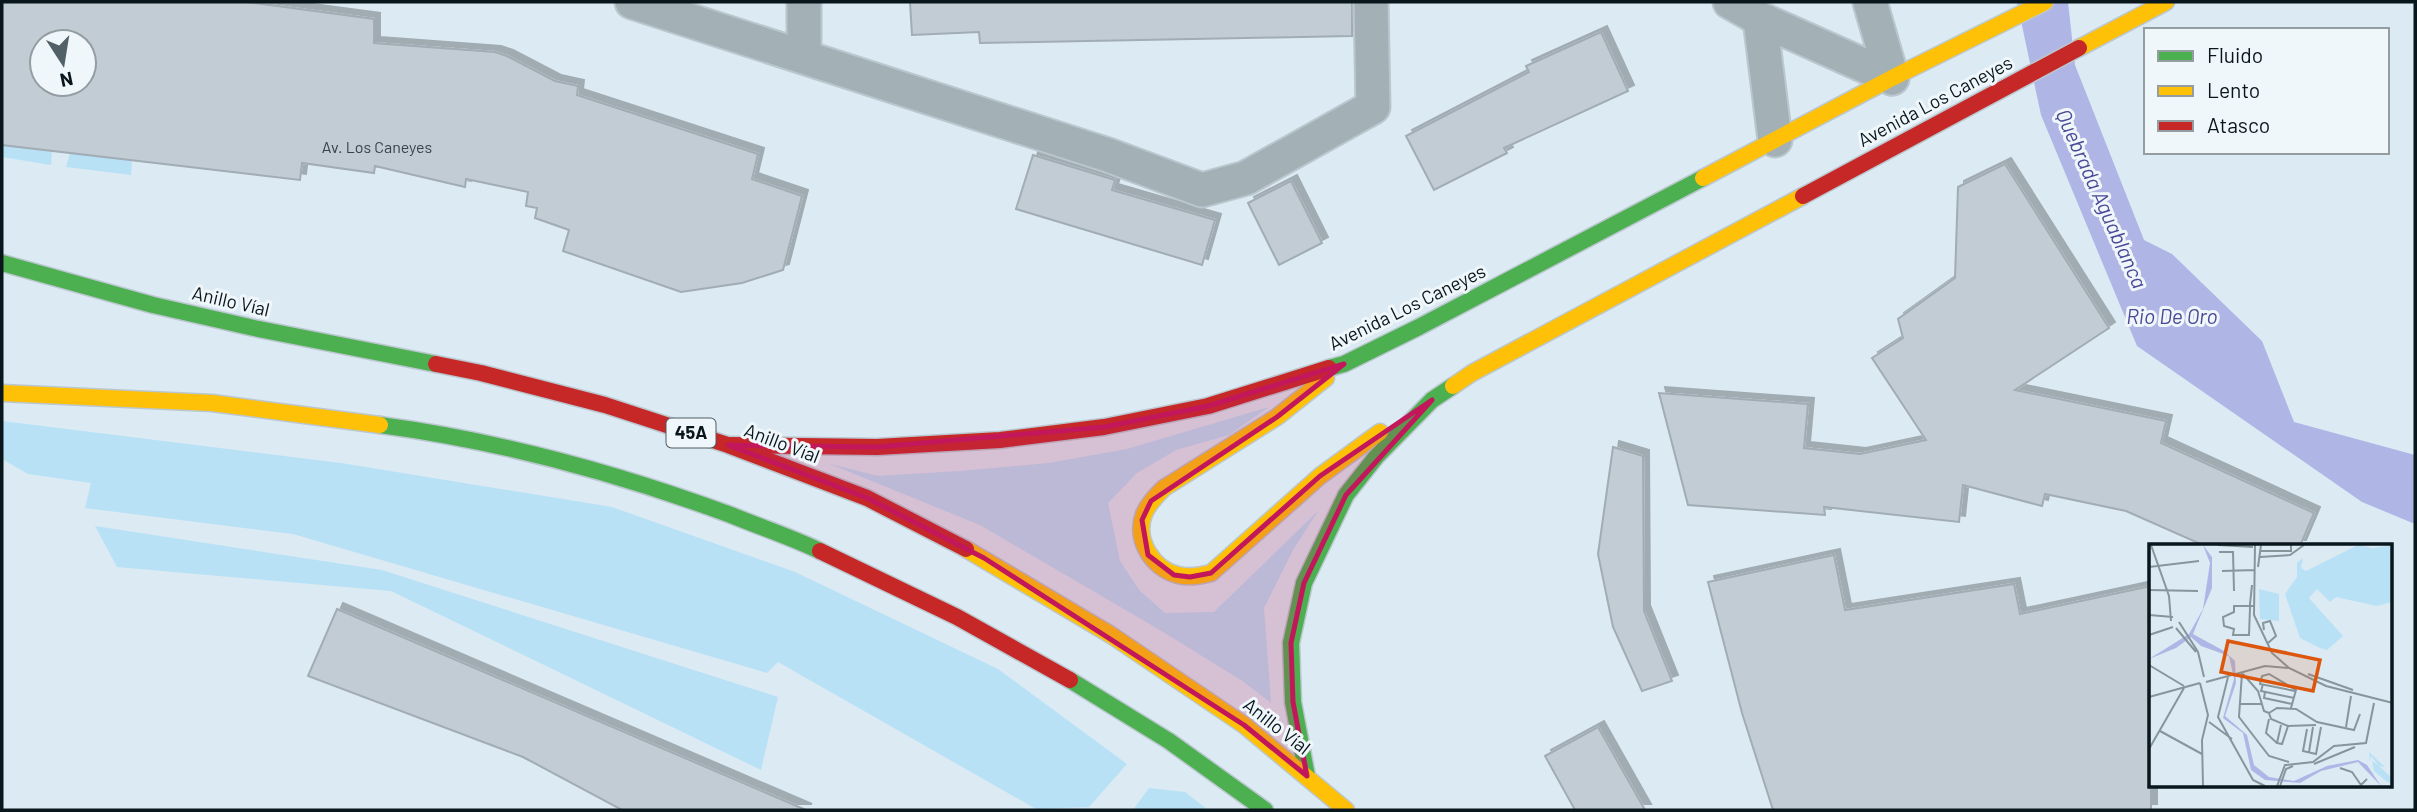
<svg xmlns="http://www.w3.org/2000/svg" width="2417" height="812" viewBox="0 0 2417 812" font-family="Barlow,sans-serif">
  <style>
    .green { fill: #b9e1f6 }
    .water { fill: #afb6e6 }
    .building { fill: #c2ccd5; stroke: #a2acb5; stroke-width: 2; fill-rule: evenodd; filter: url(#shadow) }
    .lines { fill: none; stroke-linecap: round; stroke-linejoin: round }
    .street-casing { stroke: #bbc7cf; stroke-width: 37 }
    .fast-casing { stroke: #bbc7cf; stroke-width: 19 }
    .slow-casing { stroke: #bbc7cf; stroke-width: 19 }
    .jam-casing { stroke: #bbc7cf; stroke-width: 19 }
    .street { stroke: #a3b0b5; stroke-width: 33 }
    .fast { stroke: #4caf50; stroke-width: 16 }
    .slow { stroke: #ffc107; stroke-width: 16 }
    .jam { stroke: #c62828; stroke-width: 16 }
    .marked { fill: #c2185b; fill-opacity: 0.2; stroke: #c2185b; stroke-width: 5; stroke-linejoin: round }
    .labels { text-anchor: middle; stroke-width: 6; stroke-linejoin: round; paint-order: stroke }
    .number-label { font-size: 16px; fill: #37444b }
    .shield { fill: #f0f7fb; stroke: #4e5a60; stroke-width: 2 }
    .shield-label { font-size: 18px; font-weight: bold; fill: #09171d }
    .street-label { font-size: 19px; fill: #09171d; stroke: #f0f7fb }
    .water-label { font-size: 21px; font-style: italic; fill: #4a4897; stroke: #f0f7fb }
    .inset-road { fill: none; stroke: #87969d; stroke-width: 2 }
    .view { fill: #dd560d; fill-opacity: 0.15; stroke: #dd560d; stroke-width: 3.5 }
    .inset-edge { fill: none; stroke: #09171d; stroke-width: 3.5 }
  </style>
  <defs>
    <filter id="shadow"><feDropShadow dx="6" dy="-6" stdDeviation="0" flood-color="#0004"/></filter>
  </defs>
  <rect width="100%" height="100%" fill="#dbeaf3"/>
  <!-- green -->
  <g class="green">
    <path d="M2,145L52,151L51,165L2,157Z"/>
    <path d="M70,153L132,160L131,175L66,167Z"/>
    <path d="M1269,407L1229,435L1176,450L1137,473L1108,503L1120,561L1139,590L1165,613L1214,612L1318,511L1293,550L1264,608L1271,703L1244,682L1160,630L980,525L830,464L878,476L960,471L1049,463L1127,449Z"/>
    <path d="M2,421L341,463L612,507L795,572L998,669L1127,764L1089,807L1036,809L778,662L767,673L293,534L85,508L91,483L28,474L2,459Z"/>
    <path d="M95,526L382,570L778,697L761,770L391,591L117,567Z"/>
    <path d="M1149,788L1185,792L1208,810H1133Z"/>
  </g>
  <!-- water -->
  <path class="water" d="M2017,2H2068L2075,65L2144,240L2172,254L2262,341L2294,422L2415,455V524L2362,502L2137,346L2041,115Z"/>
  <!-- building -->
  <g class="building">
    <path d="M2,2H247L374,19V43L495,52L507,56L555,81L578,86L577,95L758,154L752,179L802,196L783,270L742,283L681,292L563,251L569,230L535,218L537,208L526,206L528,192L466,179L465,187L375,166L374,173L302,163L300,180L2,145ZM42,42H84V84H42Z"/>
    <path d="M910,2H1352V36L980,43L979,32L912,35Z"/>
    <path d="M1601,32L1628,91L1504,148L1507,153L1434,190L1406,136L1529,72L1526,66Z"/>
    <path d="M1033,155L1115,180L1112,190L1215,220L1202,265L1016,209Z"/>
    <path d="M2005,164L2109,328L2015,390L2166,421L2161,443L2314,513L2300,546H2205L2126,511L2045,494L2042,506L1963,485L1959,522L1824,507L1825,515L1688,505L1659,393L1808,404L1804,448L1860,454L1926,440L1872,358L1903,338L1898,319L1955,278L1958,187Z"/>
    <path d="M1291,181L1322,243L1279,265L1248,203Z"/>
    <path d="M1613,447L1643,456L1644,611L1672,681L1642,691L1613,627L1598,554Z"/>
    <path d="M1834,555L1845,610L2014,584L2020,614L2151,586V810H1773L1742,713L1708,582Z"/>
    <path d="M337,609L806,810H622L523,757L308,676Z"/>
    <path d="M1598,727L1645,810H1575L1545,756Z"/>
  </g>
  <g class="lines">
    <!-- street casing -->
    <g class="street-casing">
      <g id="street">
        <path d="M632,2L1108,155L1202,190L1246,178L1373,107L1371,2"/>
        <path d="M1730,2L1760,19L1892,78"/>
        <path d="M1870,2L1892,78"/>
        <path d="M1760,19L1775,140"/>
        <path d="M804,56V2"/>
      </g>
    </g>
    <!-- fast casing -->
    <g class="fast-casing">
      <g id="fast">
        <path d="M2,263L153,305L254,328L436,364"/>
        <path d="M1329,368L1344,364L1419,327L1703,178"/>
        <path d="M380,425C500,441 617,473 731,515C760,527 791,537 820,551"/>
        <path d="M1070,680L1169,741L1265,810"/>
        <path d="M1307,776L1293,702L1291,643L1304,583L1346,495L1376,457L1432,400L1453,386"/>
      </g>
    </g>
    <!-- slow casing -->
    <g class="slow-casing">
      <g id="slow">
        <path d="M2079,48L2166,2"/>
        <path d="M1703,178L1892,78L2045,2"/>
        <path d="M1326,378L1277,417L1164,488C1156,496 1148,504 1144,514C1134,540 1153,569 1178,575C1189,578 1200,576 1211,573L1320,476L1380,432"/>
        <path d="M1453,386L1472,373L1803,196"/>
        <path d="M2,393L212,403L380,425"/>
        <path d="M966,549L1111,635L1244,725L1346,810"/>
      </g>
    </g>
    <!-- jam casing -->
    <g class="jam-casing">
      <g id="jam">
        <path d="M1803,196L2079,48"/>
        <path d="M436,364L481,373L605,405L728,445L867,498L966,549"/>
        <path d="M731,445L877,447L1000,440L1104,427L1208,406L1329,368"/>
        <path d="M820,551L957,617L1070,680"/>
      </g>
    </g>
    <!-- street -->
    <use href="#street" class="street"/>
    <!-- fast -->
    <use href="#fast" class="fast"/>
    <!-- slow -->
    <use href="#slow" class="slow"/>
    <!-- jam -->
    <use href="#jam" class="jam"/>
  </g>
  <!-- marked area -->
  <path class="marked" d="M1344,364L1277,417L1151,501L1142,520L1148,555L1174,575L1190,577L1211,573L1320,476L1432,400L1346,495L1304,583L1291,643L1293,702L1307,776L1244,725L984,558L867,498L728,445L877,447L1104,427L1208,406Z"/>
  <g class="labels">
    <!-- number labels -->
    <g class="number-label">
      <text x="377" y="153">Av. Los Caneyes</text>
    </g>
    <!-- shield labels -->
    <rect class="shield" x="666.5" y="418.5" width="49" height="29" rx="5"/>
    <g class="shield-label">
      <text x="691" y="439">45A</text>
    </g>
    <!-- street labels -->
    <g class="street-label">
      <text transform="translate(1935 101) rotate(-28)" y="7">Avenida Los Caneyes</text>
      <text transform="translate(231 301) rotate(13)" y="7">Anillo Víal</text>
      <text transform="translate(1407 307) rotate(-26)" y="7">Avenida Los Caneyes</text>
      <text transform="translate(782 443) rotate(21)" y="7">Anillo Víal</text>
      <text transform="translate(1277 726) rotate(38)" y="7">Anillo Víal</text>
    </g>
    <!-- water labels -->
    <g class="water-label">
      <text transform="translate(2101 199) rotate(66)" y="7">Quebrada Aguablanca</text>
      <text x="2172" y="324">Rio De Oro</text>
    </g>
  </g>
  <!-- overview -->
  <g transform="translate(2149 544)">
    <rect width="243" height="243" fill="#dbeaf3"/>
    <path d="M209,1L224,4L243,1V58L228,62L187,53L181,58L168,45L160,54L194,92L178,106L171,104L151,94L136,50L148,33V19L154,14L152,24L157,27ZM110,45L130,50V77L111,75ZM220,208L236,223L230,222L243,234V239L238,237L243,242L225,227L223,217L229,221L222,212L221,218Z" fill="#b9e1f6"/>
    <path d="M54,1L63,13V44L44,90L75,107L86,117L87,139L76,172L98,191L105,221L120,233L145,237L178,222L209,216L218,221L232,242L209,218L172,227L151,239L116,236L102,226L94,189L74,174L85,135L80,112L52,102L42,93L27,104L0,115L40,90L54,65L61,19Z" fill="#afb6e6"/>
    <path class="inset-road" d="M2,1L20,52L22,77M69,1L104,3M106,1L105,71L123,109L140,124L177,142L244,159M112,7H142V1M70,8H84L85,47M111,13L141,11L155,1M0,23L50,17M109,23L112,1M73,27L106,26M103,41L101,60V64L100,91H84L85,85L75,82L74,73L85,68V62H105M0,46L49,47M0,71L24,73M30,78L49,108L55,133M27,84L47,108M115,86L114,79L121,77L127,92L119,99M0,91L24,83M0,121L35,142M93,129L90,173L120,212L140,218M94,130L109,147L115,167L120,169M159,130L204,146M79,133L69,173L104,236L116,242M57,138L116,122L140,124M51,139L59,171L53,196L54,242M114,140L112,147L145,154M116,148L115,154L143,160M0,153L51,139M91,160H113M142,164L147,146L120,130L113,132L111,140L146,147M120,169L128,164L147,165L168,178L205,186L211,170M120,169L122,175L139,182L167,181M120,175L117,189L128,199M60,178L83,195M132,181L128,199L133,200L139,182M197,183L202,152M158,185L154,207L167,210L172,183M11,187L53,210M0,205L35,144M160,208L164,183M165,220L206,203M191,224L203,228L212,241L218,235M128,242L136,221L164,218L185,202L217,199L225,159M131,242L137,225L144,222"/>
    <path class="view" d="M79,97L171,116L164,147L72,128Z"/>
    <rect width="243" height="243" class="inset-edge"/>
  </g>
  <!-- border -->
  <rect width="2417" height="812" fill="none" stroke="#09171d" stroke-width="7"/>
  <!-- legend -->
  <rect x="2144" y="28" width="245" height="126" fill="#f0f7fb" stroke="#949da2" stroke-width="2"/>
  <rect x="2158" y="51" width="35" height="10" fill="#4caf50" stroke="#949da2" stroke-width="2"/>
  <text x="2207" y="63" font-size="21" fill="#09171d">Fluido</text>
  <rect x="2158" y="86" width="35" height="10" fill="#ffc107" stroke="#949da2" stroke-width="2"/>
  <text x="2207" y="98" font-size="21" fill="#09171d">Lento</text>
  <rect x="2158" y="121" width="35" height="10" fill="#c62828" stroke="#949da2" stroke-width="2"/>
  <text x="2207" y="133" font-size="21" fill="#09171d">Atasco</text>
  <!-- north arrow -->
  <g transform="translate(63 63) rotate(168)"><circle r="33" fill="#f0f7fb" stroke="#949da2" stroke-width="2"/>
  <path d="M0-5L12 26L0 18L-12 26Z" fill="#526168"/>
  <text y="-10" font-size="19" font-weight="bold" text-anchor="middle" fill="#09171d">N</text>
  </g>
</svg>
